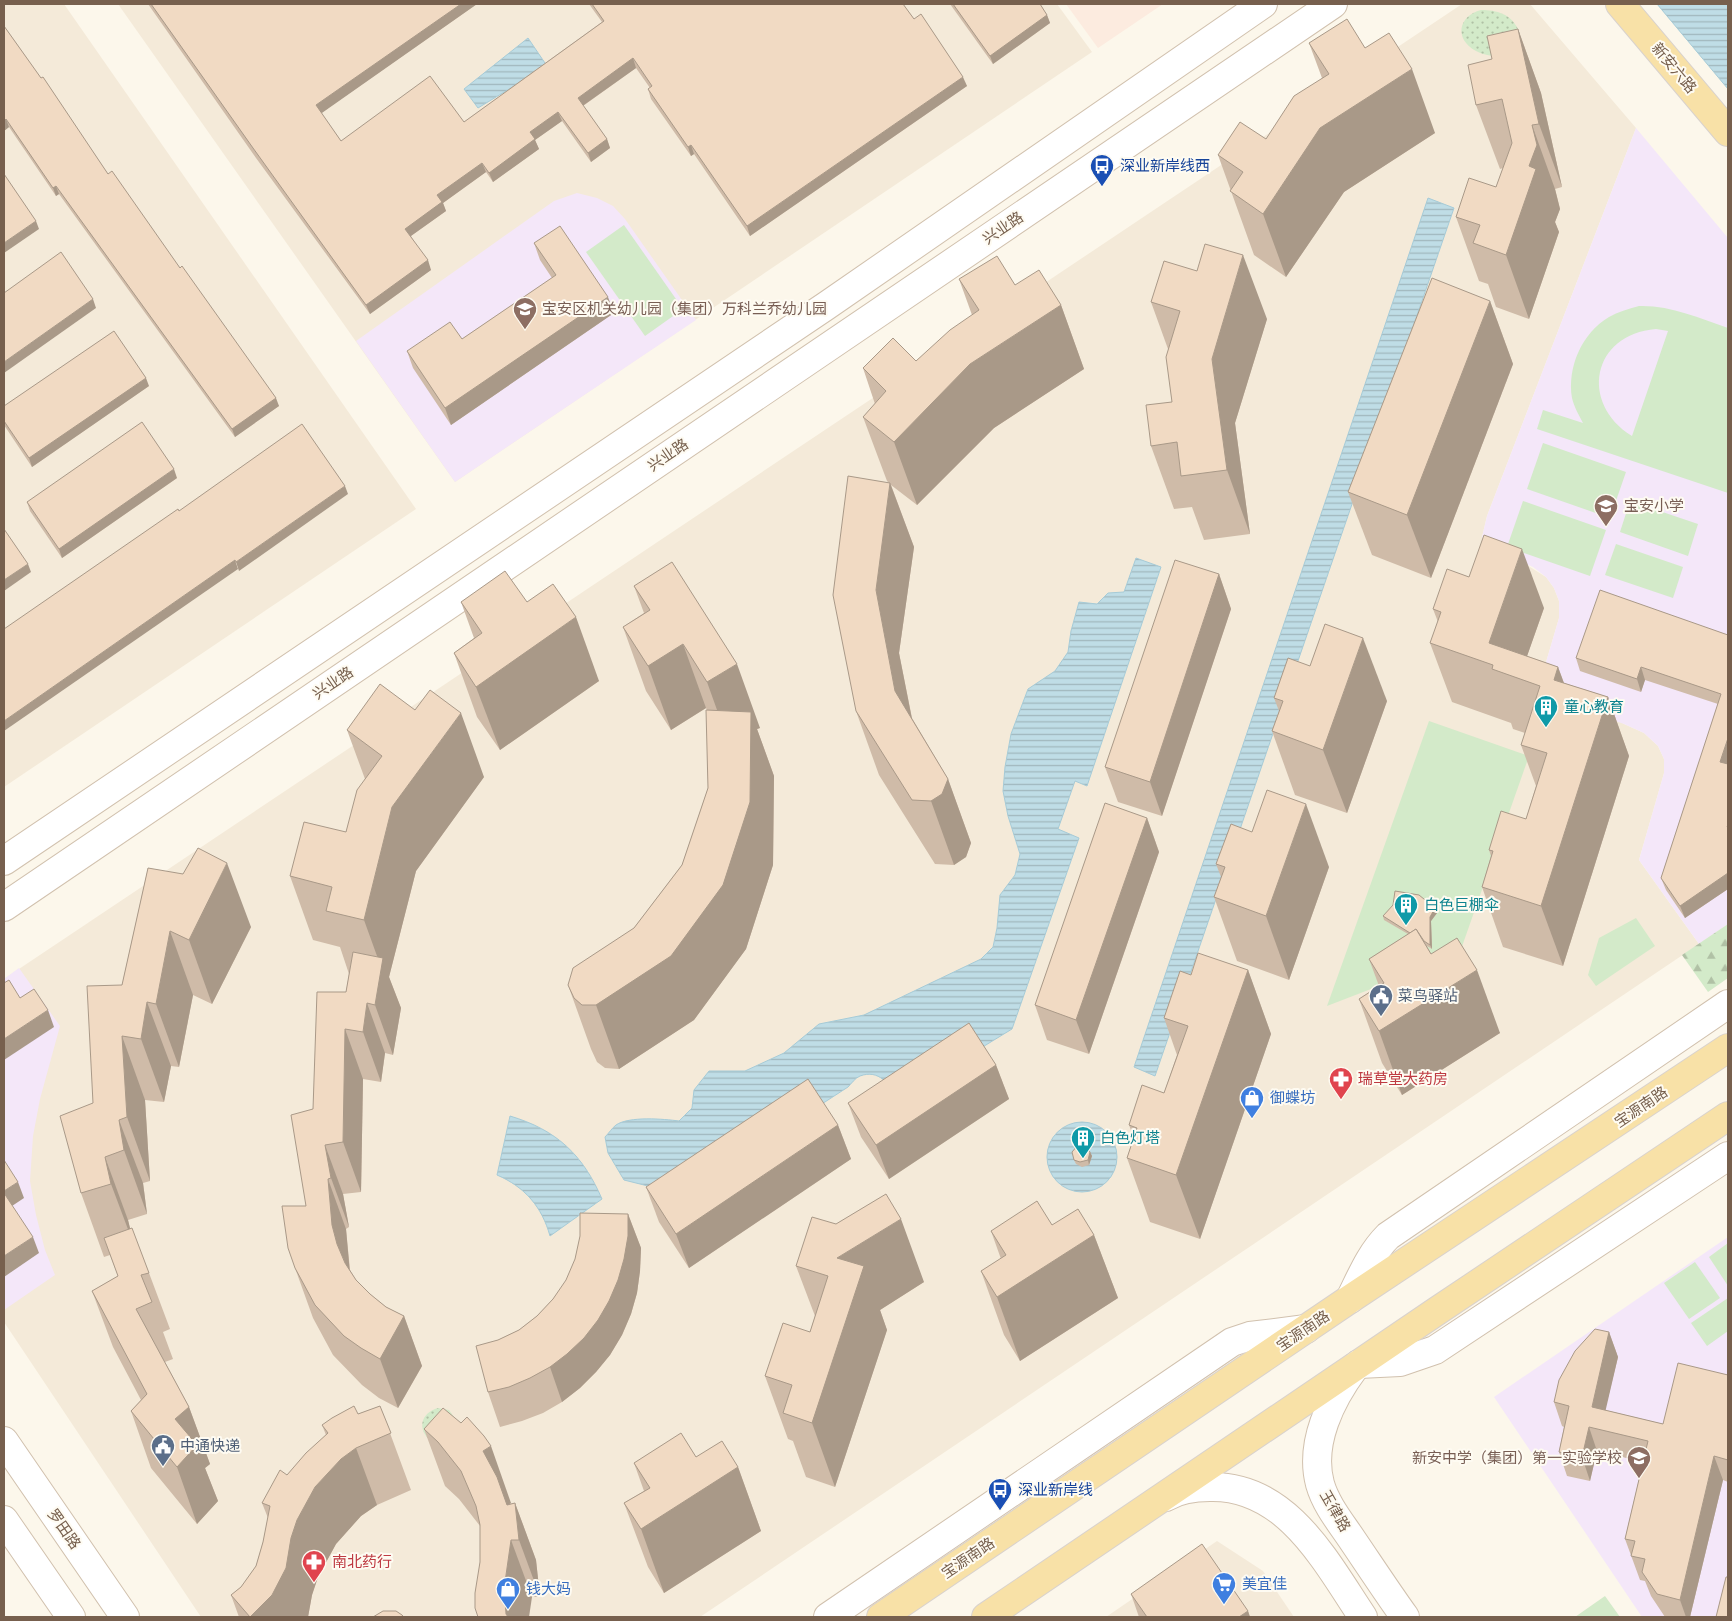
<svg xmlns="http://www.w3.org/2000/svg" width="1732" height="1621" viewBox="0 0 1732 1621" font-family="'DejaVu Sans','Noto Sans SC',sans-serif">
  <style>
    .residential { fill: #f4ead9 }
    .commercial { fill: #fcebdf }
    .education { fill: #f4e7f9 }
    .grass { fill: url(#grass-dots) }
    .forest { fill: url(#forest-firs) }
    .green { fill: #d3eac9; fill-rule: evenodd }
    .water { fill: url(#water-rules); stroke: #a6cbd7 }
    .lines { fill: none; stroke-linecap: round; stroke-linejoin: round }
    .secondary-casing { stroke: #d1c1ae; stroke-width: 30 }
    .primary-casing { stroke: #d9d2cd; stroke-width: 30 }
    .secondary { stroke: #fff; stroke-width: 28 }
    .primary { stroke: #f8e1a7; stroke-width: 28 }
    .wall { fill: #cfbba8 }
    .shaded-wall { fill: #a99988 }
    .building { fill: #f1dac3; stroke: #a99988 }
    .labels { text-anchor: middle; stroke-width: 4; stroke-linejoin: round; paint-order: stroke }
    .street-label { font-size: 15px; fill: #77604e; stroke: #fefbf2 }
    .transit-label { font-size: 15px; fill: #164399; stroke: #fefbf2; text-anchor: start }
    .education-label { font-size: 15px; fill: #785e54; stroke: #fefbf2; text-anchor: start }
    .culture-label { font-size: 15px; fill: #0d838f; stroke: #fefbf2; text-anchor: start }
    .service-label { font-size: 15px; fill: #4e5e75; stroke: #fefbf2; text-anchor: start }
    .health-label { font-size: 15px; fill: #be3a42; stroke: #fefbf2; text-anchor: start }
    .shop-label { font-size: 15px; fill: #366cbe; stroke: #fefbf2; text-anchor: start }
  </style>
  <defs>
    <pattern id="grass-dots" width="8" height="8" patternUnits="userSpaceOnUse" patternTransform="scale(1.25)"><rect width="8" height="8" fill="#d3eac9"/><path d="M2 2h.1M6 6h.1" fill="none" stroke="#b0c1a5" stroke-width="1.8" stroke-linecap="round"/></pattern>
    <pattern id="forest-firs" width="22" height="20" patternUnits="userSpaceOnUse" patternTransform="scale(1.25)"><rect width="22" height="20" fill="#d3eac9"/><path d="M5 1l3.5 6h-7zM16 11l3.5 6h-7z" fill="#b0c1a5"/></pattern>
    <pattern id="water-rules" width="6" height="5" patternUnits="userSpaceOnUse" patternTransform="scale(1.25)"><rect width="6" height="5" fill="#bfdde6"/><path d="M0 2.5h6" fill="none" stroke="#a0b7bd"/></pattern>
  </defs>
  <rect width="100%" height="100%" fill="#fcf7eb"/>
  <!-- residential -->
  <g class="residential">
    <path d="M4,4H64L416,509L4,787Z"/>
    <path d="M118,4H1057L1092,52L455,482Z"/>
    <path d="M1462,4H1530L1636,128L1487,516L1482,537L1546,577L1554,588L1559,601V618L1544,669L1624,724L1644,733L1658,746L1664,759V773L1639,860L1699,944L700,1617H201L4,1322V979Z"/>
    <path d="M1217,1541L1263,1571L1294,1617H1106Z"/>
  </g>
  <!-- commercial -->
  <path class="commercial" d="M1066,4H1163L1098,48Z"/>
  <!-- education -->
  <g class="education">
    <path d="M1636,128L1728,238V924L1699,944L1639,860L1664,773V759L1658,746L1644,733L1624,724L1572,706L1544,669L1559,618V601L1554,588L1546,577L1533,567L1489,548L1482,537L1487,516Z"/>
    <path d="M577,193L597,198L613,206L625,219L696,320L455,482L356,341L554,201Z"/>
    <path d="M19,968L60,1026L40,1099L33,1136L30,1181L36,1215L45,1250L55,1275L4,1310V979Z"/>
    <path d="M1728,1237V1617H1642L1494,1397Z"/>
  </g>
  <!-- grass -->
  <g class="grass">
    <path d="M1481,10C1497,10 1511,14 1518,29L1499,56C1491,56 1483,55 1476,51C1454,39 1458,16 1481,10Z"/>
    <path d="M438,1408L449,1410L456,1420L431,1441C417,1430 420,1413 438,1408Z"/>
  </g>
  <!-- forest -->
  <path class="forest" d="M1728,924V978L1708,992L1682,955Z"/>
  <!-- green -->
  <g class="green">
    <path d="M624,225L683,309L645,336L586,252Z"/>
    <path d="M1639,306C1670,305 1699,318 1728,328V493L1537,429L1543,410L1583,423C1579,415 1574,407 1572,398C1567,367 1582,333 1609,317C1618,312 1628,309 1639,306ZM1656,329L1668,331L1632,436C1579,403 1592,334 1656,329Z"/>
    <path d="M1543,443L1626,472L1610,518L1527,489Z"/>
    <path d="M1523,501L1606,530L1590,576L1507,547Z"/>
    <path d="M1630,501L1698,524L1688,556L1620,532Z"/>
    <path d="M1616,544L1683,567L1673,598L1605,575Z"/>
    <path d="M1429,721L1529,756L1459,955L1327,1006Z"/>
    <path d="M1636,918L1655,946L1596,986L1588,975L1599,938Z"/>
    <path d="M1728,1243V1286L1709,1257Z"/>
    <path d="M1695,1262L1720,1298L1689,1319L1664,1283Z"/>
    <path d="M1728,1298V1331L1707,1346L1691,1323Z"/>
    <path d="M1605,1596L1620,1617H1575Z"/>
  </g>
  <!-- water -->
  <g class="water">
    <path d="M1657,4H1728V89Z"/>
    <path d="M528,38L547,66L478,108L464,89Z"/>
    <path d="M1428,198L1454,208L1155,1076L1134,1067Z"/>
    <path d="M1136,558L1161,567L1087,786L1075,781L1058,829L1079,838L1012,1029L896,1100C890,1084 879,1069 860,1076C855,1078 851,1084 848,1087L671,1202L648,1186L624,1180L608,1153L605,1137C609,1133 612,1128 616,1125C629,1116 664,1119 679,1121L692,1108L694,1090L709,1071H745L784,1053L819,1024L864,1015L981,959L993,947L997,928L1000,895L1015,875L1020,854L1008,816L1003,791L1005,767L1011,734L1028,689L1055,671L1068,652L1071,631L1079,602L1097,604L1108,593L1124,592Z"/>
    <path d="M510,1116C557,1130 583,1155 602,1199L550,1236C542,1207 525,1187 497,1175Z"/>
    <circle cx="1082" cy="1157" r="35"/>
  </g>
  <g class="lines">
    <!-- secondary casing -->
    <g class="secondary-casing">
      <g id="secondary">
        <path d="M4,861L826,306L1263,4"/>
        <path d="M4,907L1333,4"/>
        <path d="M1350,1299C1361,1277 1370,1254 1388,1236L1728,1004"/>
        <path d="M1359,1364L1400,1362L1435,1350L1728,1156"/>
        <path d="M1355,1367C1331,1399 1309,1443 1320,1484C1326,1505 1341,1523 1353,1541C1370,1566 1387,1592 1405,1617"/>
        <path d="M4,1441L125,1617"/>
        <path d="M1166,1497C1179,1489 1195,1487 1210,1487C1287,1485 1326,1562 1363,1617"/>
        <path d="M4,1520L71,1617"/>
        <path d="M828,1617L1232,1342L1250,1336L1306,1329"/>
      </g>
    </g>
    <!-- primary casing -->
    <g class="primary-casing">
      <g id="primary">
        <path d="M1620,4L1728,132"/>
        <path d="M881,1617L1350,1299L1728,1048"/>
        <path d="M986,1617L1437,1311L1728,1116"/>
      </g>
    </g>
    <!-- secondary -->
    <use href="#secondary" class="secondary"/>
    <!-- primary -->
    <use href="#primary" class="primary"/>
  </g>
  <!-- wall -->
  <g class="wall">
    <path d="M148,4H477L321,113L341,141L464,122L602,22L589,4H903L914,19L967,86L750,236L694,154L691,156L651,99L648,89L650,88L636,68L583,106L607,139L610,148L591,162L562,121L535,140L539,149L493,182L486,172L443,203L446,211L411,236L431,270L370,314L256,158Z"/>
    <path d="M950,4H1040L1047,15L1050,23L993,64Z"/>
    <path d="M4,26L108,174L180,268L279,406L235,437L59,194L56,196L9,127L4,131Z"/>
    <path d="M1518,29L1541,93L1562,187L1555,189L1560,209L1555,222L1559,232L1529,319L1496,307L1488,284L1479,281L1456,217L1496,187L1503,168L1500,169L1476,105L1492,59Z"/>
    <path d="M1309,43L1365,48L1435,133L1344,192L1286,277L1254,255L1218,155L1266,139L1322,78Z"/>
    <path d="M534,243L614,313L451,425L413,368L407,351L462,339L552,278L540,260Z"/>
    <path d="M959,279L1015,285L1061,305L1084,369L994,428L917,505L891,485L914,547L899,653L912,718L948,779L971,843L966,857L954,865L935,864L879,775L856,711L889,483L887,481L863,417L875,404L863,368L916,361L972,315Z"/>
    <path d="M1490,301L1513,364L1431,578L1372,555L1348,492Z"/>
    <path d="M1151,302L1267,319L1235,423L1250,534L1204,540L1192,507L1174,509L1151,446L1172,402L1168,349Z"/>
    <path d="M149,386L32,467L4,425V406Z"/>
    <path d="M177,478L62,558L30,511L27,502Z"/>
    <path d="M1219,574L1231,609L1162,816L1118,802L1105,767Z"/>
    <path d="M634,586L760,728L757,729L774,776L773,865L746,949L694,1020L619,1069L605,1068L597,1062L591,1049L568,985L634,928L682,865L708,788L707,710L706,708L671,730L646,691L623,627L644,613Z"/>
    <path d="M461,602H527L599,681L500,750L477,717L454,653L474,638Z"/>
    <path d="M1544,608L1527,656L1558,667L1564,683L1608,697L1629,756L1563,966L1503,947L1482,887L1491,856L1489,850L1526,819L1536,786L1521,745L1525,733L1513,729L1511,723L1452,702L1430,643L1438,622L1433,609Z"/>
    <path d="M1728,635V889L1685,918L1666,890L1661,878L1718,704L1645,680L1641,692L1580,671L1576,658Z"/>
    <path d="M1274,698L1387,701L1347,813L1295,795L1272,731L1279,711Z"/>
    <path d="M347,730L484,777L416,871L389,977L401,1008L393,1055L385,1053L381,1082L363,1079L361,1192L343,1194L349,1227L346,1229L350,1270L356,1280L370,1294L386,1307L404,1316L422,1366L398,1408L379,1398L362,1385L333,1355L313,1318L295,1268L306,1206L313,1109L346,992L349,974L340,947L313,940L290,876L346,832L365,779Z"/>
    <path d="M1147,818L1159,852L1089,1054L1047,1040L1035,1005Z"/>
    <path d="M1216,864L1329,867L1289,980L1237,961L1214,897L1221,877Z"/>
    <path d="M148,868L251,927L212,1004L193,995L179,1067L171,1066L164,1102L145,1100L150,1181L143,1183L147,1214L128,1220L130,1229L149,1273L170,1329L163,1332L173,1359L165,1362L189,1407L210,1464L205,1468L218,1501L197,1524L151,1468L131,1411L141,1400L113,1347L92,1291L118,1276L110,1255L104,1257L81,1193L93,1103L122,985Z"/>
    <path d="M1435,908L1437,913L1431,921L1432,949L1427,946L1431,954L1500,1033L1402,1095L1382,1063L1359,999L1379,986L1369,959L1408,934L1384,920L1383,916Z"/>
    <path d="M1248,970L1271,1034L1200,1239L1150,1222L1127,1158L1134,1138L1129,1125L1164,1093L1177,1055L1164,1018L1191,975Z"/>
    <path d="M996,1065L1009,1099L889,1179L861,1137L848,1103Z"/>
    <path d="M838,1125L851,1159L689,1268L659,1222L646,1187Z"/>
    <path d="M1090,1152L1092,1156L1089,1165L1082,1167L1076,1164L1074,1160Z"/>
    <path d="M628,1214L641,1248L640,1271L637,1293L631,1314L622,1335L610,1355L596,1372L580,1388L562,1402L543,1413L522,1421L500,1427L488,1392L498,1340L519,1330L537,1316L553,1299Z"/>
    <path d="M1052,1225L1094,1235L1118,1298L1020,1361L1004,1335L981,1271L1001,1259L991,1231Z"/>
    <path d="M796,1266L924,1282L880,1310L887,1330L835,1487L806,1477L793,1441L788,1439L765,1376L810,1332L815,1316Z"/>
    <path d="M1609,1332L1618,1357L1605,1410L1663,1424L1728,1375V1482L1723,1480L1690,1617H1665L1651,1596L1645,1581L1640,1580L1625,1539L1643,1462L1597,1451L1590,1481L1567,1476L1559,1452L1564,1427L1562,1426L1554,1402Z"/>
    <path d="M380,1406L411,1490L377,1505L361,1516L336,1544L318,1577L312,1595L308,1617H239L231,1595L241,1587L256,1566L263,1542L268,1518L262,1503L287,1475L326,1435L322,1425L358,1414Z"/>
    <path d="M424,1429L511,1503L509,1504L515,1503L536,1560L540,1597H532L480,1562V1526L459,1499L445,1486Z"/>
    <path d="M696,1457L738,1467L761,1531L664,1593L648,1567L624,1503L644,1491L634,1463Z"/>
    <path d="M1131,1594L1248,1611L1250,1617H1139Z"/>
  </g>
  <!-- shaded-wall -->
  <g class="shaded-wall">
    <path d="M461,4H477L319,115L316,105Z"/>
    <path d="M1047,15L1050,23L993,64L990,56Z"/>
    <path d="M1518,29L1541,93L1562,187L1539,124Z"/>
    <path d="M633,58L636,68L581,107L578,98Z"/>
    <path d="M1412,69L1435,133L1344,192L1286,277L1263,214L1320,128Z"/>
    <path d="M963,77L967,86L750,236L747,226Z"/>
    <path d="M558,112L562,121L535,140L539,149L493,182L489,173L530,132Z"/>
    <path d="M6,119L9,127L4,131V121Z"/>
    <path d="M1532,125L1555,189L1560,209L1555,222L1559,232L1529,319L1506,255L1529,166Z"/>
    <path d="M607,139L610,148L591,162L588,153Z"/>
    <path d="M691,145L694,154L691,156L688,147Z"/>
    <path d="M482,163L486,172L443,203L446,211L408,238L405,229L437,195Z"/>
    <path d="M56,186L59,194L56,196L53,188Z"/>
    <path d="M36,221L39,229L4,253V243Z"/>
    <path d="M1243,255L1267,319L1235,423L1250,534L1227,470L1212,359Z"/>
    <path d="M428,260L431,270L370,314L366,305Z"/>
    <path d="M608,297L614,313L451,425L445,408Z"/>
    <path d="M93,299L96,308L4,373V362Z"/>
    <path d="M1490,301L1513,364L1431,578L1407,515Z"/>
    <path d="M1061,305L1084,369L994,428L917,505L894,442L970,364Z"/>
    <path d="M146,378L149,386L32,467L29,458Z"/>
    <path d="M276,398L279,406L235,437L232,429Z"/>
    <path d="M174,469L177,478L62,558L59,549Z"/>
    <path d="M890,483L914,547L899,653L919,755L895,691L876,590Z"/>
    <path d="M345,486L348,494L239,571L236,562Z"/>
    <path d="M1522,549L1544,608L1519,679L1489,643Z"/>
    <path d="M235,560L238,569L4,731V721Z"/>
    <path d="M28,564L31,572L4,591V580Z"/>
    <path d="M1219,574L1231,609L1162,816L1150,782Z"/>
    <path d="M576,617L599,681L500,750L476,687Z"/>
    <path d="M1363,638L1387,701L1347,813L1323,750Z"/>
    <path d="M683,644L706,708L671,730L648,666Z"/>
    <path d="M737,664L760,728L757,729L774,776L773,865L746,949L694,1020L619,1069L596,1005L750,802L707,682Z"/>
    <path d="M1558,667L1580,727L1554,680Z"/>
    <path d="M1641,667L1645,680L1641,692L1637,679Z"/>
    <path d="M1608,697L1629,756L1563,966L1541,906Z"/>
    <path d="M461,713L484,777L416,871L389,977L401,1008L393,1055L375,1005L381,967L364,920L392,807Z"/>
    <path d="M1728,738V764L1725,774L1720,762Z"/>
    <path d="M948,779L971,843L966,857L954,865L931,801Z"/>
    <path d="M1306,804L1329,867L1289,980L1266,916Z"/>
    <path d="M1147,818L1159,852L1089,1054L1076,1020Z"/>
    <path d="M227,863L251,927L212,1004L189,940Z"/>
    <path d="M1728,873V889L1685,918L1680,906Z"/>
    <path d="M1435,908L1437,913L1431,921L1432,949L1430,945V917Z"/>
    <path d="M170,931L193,995L179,1067L156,1004Z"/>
    <path d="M1248,970L1271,1034L1200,1239L1176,1175Z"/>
    <path d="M1477,970L1500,1033L1402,1095L1379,1031Z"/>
    <path d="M147,1002L171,1066L164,1102L141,1039Z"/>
    <path d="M367,1003L385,1053L381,1082L363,1032Z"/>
    <path d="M48,1010L54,1027L4,1060V1039Z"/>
    <path d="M345,1029L363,1079L361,1192L343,1142Z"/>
    <path d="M122,1036L145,1100L150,1181L127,1117Z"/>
    <path d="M996,1065L1009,1099L889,1179L876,1145Z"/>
    <path d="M119,1120L143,1183L147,1214L124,1150Z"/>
    <path d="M838,1125L851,1159L689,1268L676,1234Z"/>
    <path d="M325,1145L343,1194L349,1227L331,1178Z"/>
    <path d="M1090,1152L1092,1156L1089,1165L1088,1160Z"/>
    <path d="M105,1157L128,1220L135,1248L111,1184Z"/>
    <path d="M328,1179L346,1229L350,1274L337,1244L332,1225Z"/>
    <path d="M18,1182L24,1198L9,1208L4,1194V1191Z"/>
    <path d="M628,1214L641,1248L640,1271L637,1293L631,1314L622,1335L610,1355L596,1372L580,1388L562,1402L550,1367Z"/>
    <path d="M901,1219L924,1282L880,1310L887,1330L835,1487L812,1423L837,1258Z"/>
    <path d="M1094,1235L1118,1298L1020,1361L997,1297Z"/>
    <path d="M33,1237L39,1253L4,1277V1256Z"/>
    <path d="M404,1316L422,1366L398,1408L380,1359Z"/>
    <path d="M1609,1332L1618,1357L1601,1430L1592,1407Z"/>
    <path d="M189,1407L210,1464L205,1468L218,1501L197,1524L177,1467L175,1419Z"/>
    <path d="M1589,1427L1597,1451L1590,1481L1582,1457Z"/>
    <path d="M491,1446L511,1503L503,1508L483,1451Z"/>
    <path d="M356,1448L377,1505L361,1516L336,1544L318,1577L312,1595L308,1617H250L291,1538L297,1520L315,1487L341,1459Z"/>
    <path d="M1714,1456L1723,1480L1690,1617H1686L1680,1600Z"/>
    <path d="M738,1467L761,1531L664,1593L641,1529Z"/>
    <path d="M515,1503L536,1560L540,1597L519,1540Z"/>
    <path d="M511,1540L532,1597L529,1617H507L506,1614L504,1589Z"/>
    <path d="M1248,1611L1250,1617H1239Z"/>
  </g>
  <!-- building -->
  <g class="building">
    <path d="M151,4H461L316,105L341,141L430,76L464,122L604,21L592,4H903L914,19L921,14L963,77L747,226L691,145L688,147L648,89L652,86L633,58L578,98L607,139L588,153L558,112L530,132L535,139L489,173L482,163L437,195L442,202L405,229L428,260L366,305L253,148Z"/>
    <path d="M953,4H1040L1047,15L990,56Z"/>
    <path d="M1347,19L1365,48L1389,33L1412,69L1320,128L1263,214L1230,191L1243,172L1218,155L1240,122L1266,139L1294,96L1329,74L1309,43Z"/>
    <path d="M4,26L41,78L43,77L108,174L112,171L180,268L182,266L276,398L232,429L56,186L53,188L6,119L4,121Z"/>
    <path d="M1518,29L1539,124L1532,125L1537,145L1529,166L1536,169L1506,255L1473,243L1480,225L1456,217L1469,178L1496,187L1512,143L1502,99L1476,105L1468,65L1492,59L1487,36Z"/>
    <path d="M4,174L36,221L4,243Z"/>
    <path d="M560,226L608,297L445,408L407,351L450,322L462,339L556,275L534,243Z"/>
    <path d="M1205,244L1243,255L1212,359L1227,470L1181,476L1177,442L1151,446L1146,405L1172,402L1166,357L1180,311L1151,302L1164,261L1197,271Z"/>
    <path d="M61,252L93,299L4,362V293Z"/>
    <path d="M997,256L1015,285L1039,270L1061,305L970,364L894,442L863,417L886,391L863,368L893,338L916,361L950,330L979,310L959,279Z"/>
    <path d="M1432,278L1490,301L1407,515L1348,492Z"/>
    <path d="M114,331L146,378L29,458L4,421V406Z"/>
    <path d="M142,422L174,469L59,549L27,502Z"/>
    <path d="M302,424L345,486L236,562L235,560L4,721V629L178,509L179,511Z"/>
    <path d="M848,476L890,483L876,590L895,691L948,779L942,794L931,801L912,800L856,711L833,595Z"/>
    <path d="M4,529L28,564L4,580Z"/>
    <path d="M1484,535L1522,549L1489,643L1558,667L1554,680L1608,697L1541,906L1482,887L1493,851L1489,850L1501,811L1526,819L1547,753L1521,745L1540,686L1492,669L1493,665L1430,643L1441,612L1433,609L1447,569L1469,577Z"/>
    <path d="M1175,560L1219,574L1150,782L1105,767Z"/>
    <path d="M672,562L737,664L707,682L683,644L648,666L623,627L650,610L634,586Z"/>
    <path d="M505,571L527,602L553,584L576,617L476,687L454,653L482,633L461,602Z"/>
    <path d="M1600,590L1728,635V738L1720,762L1728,764V825L1727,827L1728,828V873L1680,906L1661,878L1721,694L1641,667L1637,679L1576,658Z"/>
    <path d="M1325,624L1363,638L1323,750L1272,731L1283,701L1274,698L1288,658L1310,666Z"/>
    <path d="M380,684L415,710L430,690L461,713L392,807L364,920L326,911L332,887L290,876L304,822L346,832L357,790L382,756L347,730Z"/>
    <path d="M706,710L751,712L750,802L723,885L671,956L596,1005H582L574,998L568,985L573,968L634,928L682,865L708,788Z"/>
    <path d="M1267,790L1306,804L1266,916L1214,897L1225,867L1216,864L1231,824L1252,832Z"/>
    <path d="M1105,803L1147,818L1076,1020L1035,1005Z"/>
    <path d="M198,848L227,863L189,940L170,931L156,1004L147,1002L141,1039L122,1036L127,1117L119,1120L124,1150L105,1157L111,1184L81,1193L60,1116L93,1103L87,986L122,985L148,868L183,874Z"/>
    <path d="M1395,891L1419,895L1435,908L1430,917V945L1424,941L1416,929L1410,933L1383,916L1393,905Z"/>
    <path d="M1416,929L1431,954L1457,938L1477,970L1379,1031L1359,999L1384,983L1369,959Z"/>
    <path d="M353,952L383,958L375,1005L367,1003L363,1032L345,1029L343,1142L325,1145L331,1178L328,1179L332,1225L337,1244L345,1263L356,1280L370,1294L386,1307L404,1316L380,1359L361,1348L344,1336L315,1305L295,1268L288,1248L282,1206H306L291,1115L313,1109L317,992H346Z"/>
    <path d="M1198,953L1248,970L1176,1175L1127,1158L1137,1128L1129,1125L1142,1085L1164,1093L1188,1026L1164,1018L1180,971L1191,975Z"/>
    <path d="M9,980L20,998L34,989L48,1010L4,1039V983Z"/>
    <path d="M969,1023L996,1065L876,1145L848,1103Z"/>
    <path d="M808,1079L838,1125L676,1234L646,1187Z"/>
    <path d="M1078,1145L1085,1146L1090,1152L1088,1160L1080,1162L1074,1160L1072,1152Z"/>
    <path d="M4,1160L18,1182L4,1191Z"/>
    <path d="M4,1193L33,1237L4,1256Z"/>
    <path d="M886,1194L901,1219L837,1258L864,1266L812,1423L783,1413L792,1385L765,1376L783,1323L810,1332L828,1276L796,1266L812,1217L836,1224Z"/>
    <path d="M1037,1201L1052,1225L1078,1209L1094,1235L997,1297L981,1271L1006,1255L991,1231Z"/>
    <path d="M580,1213L628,1214V1236L624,1259L618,1280L609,1301L598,1320L584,1338L567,1354L550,1367L530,1378L509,1387L488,1392L476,1346L498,1340L519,1330L537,1316L553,1299L566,1280L575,1259L580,1236Z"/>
    <path d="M132,1228L149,1273L141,1275L152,1302L136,1309L189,1407L175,1419L197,1445L177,1467L131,1411L147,1394L92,1291L118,1276L104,1238Z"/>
    <path d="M1595,1329L1609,1332L1592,1407L1663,1424L1678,1363L1728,1375V1460L1714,1456L1680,1600L1657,1594L1642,1572L1645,1559L1631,1556L1635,1541L1625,1539L1648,1441L1589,1427L1582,1457L1559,1452L1569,1406L1554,1402L1559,1380L1575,1351Z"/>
    <path d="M354,1406L358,1414L380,1406L391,1433L356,1448L341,1459L315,1487L297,1520L291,1538L286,1568L272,1595L250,1617L231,1595L241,1587L256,1566L263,1542L270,1506L262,1503L280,1470L287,1475L306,1453L328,1433L322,1425L332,1418Z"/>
    <path d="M443,1408L461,1423L467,1417L484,1436L491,1446L483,1451L497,1477L507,1505L515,1503L519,1540H511L504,1589L506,1614L508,1617H478L475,1608V1593L480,1562V1525L476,1506L461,1471L438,1442L424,1429Z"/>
    <path d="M681,1433L696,1457L722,1441L738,1467L641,1529L624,1503L650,1488L634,1463Z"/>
    <path d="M1202,1544L1248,1611L1239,1617H1147L1131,1594Z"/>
    <path d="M1726,1577H1728V1617H1716Z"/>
    <path d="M383,1611H396L402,1615L404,1617H373Z"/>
  </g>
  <!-- icons -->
  <defs>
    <g id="bus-pin" transform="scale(1.25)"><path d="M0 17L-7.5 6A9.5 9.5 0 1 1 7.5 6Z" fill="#1a4fb4" stroke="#fefbf2"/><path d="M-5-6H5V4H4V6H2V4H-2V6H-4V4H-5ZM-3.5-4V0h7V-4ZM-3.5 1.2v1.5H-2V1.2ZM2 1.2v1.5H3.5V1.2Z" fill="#fff"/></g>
    <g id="school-pin" transform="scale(1.25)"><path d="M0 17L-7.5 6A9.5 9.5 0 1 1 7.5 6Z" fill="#8d6e63" stroke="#fefbf2"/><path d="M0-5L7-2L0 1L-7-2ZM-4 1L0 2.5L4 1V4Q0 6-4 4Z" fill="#fff"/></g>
    <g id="building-pin" transform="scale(1.25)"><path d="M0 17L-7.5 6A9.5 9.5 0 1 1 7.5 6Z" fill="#0f9aa8" stroke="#fefbf2"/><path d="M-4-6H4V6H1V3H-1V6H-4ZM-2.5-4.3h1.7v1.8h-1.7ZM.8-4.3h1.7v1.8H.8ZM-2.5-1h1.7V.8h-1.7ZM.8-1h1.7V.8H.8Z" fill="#fff"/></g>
    <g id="civic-pin" transform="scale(1.25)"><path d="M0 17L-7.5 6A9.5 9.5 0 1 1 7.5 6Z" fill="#5c6f8a" stroke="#fefbf2"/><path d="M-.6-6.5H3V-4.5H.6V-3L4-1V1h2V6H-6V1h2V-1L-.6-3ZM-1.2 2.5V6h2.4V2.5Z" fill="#fff"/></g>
    <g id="pharmacy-pin" transform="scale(1.25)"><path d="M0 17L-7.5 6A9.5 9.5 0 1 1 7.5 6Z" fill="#e0444e" stroke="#fefbf2"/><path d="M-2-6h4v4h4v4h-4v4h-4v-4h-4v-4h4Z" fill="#fff"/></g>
    <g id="shop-pin" transform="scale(1.25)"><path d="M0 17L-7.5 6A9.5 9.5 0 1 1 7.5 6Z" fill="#3f7fe0" stroke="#fefbf2"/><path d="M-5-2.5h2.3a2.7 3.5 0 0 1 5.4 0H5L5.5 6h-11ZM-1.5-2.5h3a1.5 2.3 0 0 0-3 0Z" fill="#fff"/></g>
    <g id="supermarket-pin" transform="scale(1.25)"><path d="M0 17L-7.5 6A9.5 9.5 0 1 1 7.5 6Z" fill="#3f7fe0" stroke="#fefbf2"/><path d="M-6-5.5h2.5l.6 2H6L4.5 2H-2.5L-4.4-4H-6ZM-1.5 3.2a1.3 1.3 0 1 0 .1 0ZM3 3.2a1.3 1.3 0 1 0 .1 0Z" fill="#fff"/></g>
  </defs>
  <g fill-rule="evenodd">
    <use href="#bus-pin" x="1102" y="166"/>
    <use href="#school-pin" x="525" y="309"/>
    <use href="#school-pin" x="1606" y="506"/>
    <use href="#building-pin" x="1546" y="707"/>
    <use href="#building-pin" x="1406" y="905"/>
    <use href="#civic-pin" x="1381" y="996"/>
    <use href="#pharmacy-pin" x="1341" y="1079"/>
    <use href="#shop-pin" x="1252" y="1098"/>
    <use href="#building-pin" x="1083" y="1138"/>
    <use href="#civic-pin" x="163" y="1446"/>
    <use href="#school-pin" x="1639" y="1458"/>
    <use href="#bus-pin" x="1000" y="1490"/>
    <use href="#pharmacy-pin" x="314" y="1562"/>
    <use href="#supermarket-pin" x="1224" y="1584"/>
    <use href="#shop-pin" x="508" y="1589"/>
  </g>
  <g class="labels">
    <!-- street labels -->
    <g class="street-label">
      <text transform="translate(1674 68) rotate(50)" y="5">新安六路</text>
      <text transform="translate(1003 228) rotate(-34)" y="5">兴业路</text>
      <text transform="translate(668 455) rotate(-34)" y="5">兴业路</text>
      <text transform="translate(333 683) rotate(-34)" y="5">兴业路</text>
      <text transform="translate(1641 1107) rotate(-34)" y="5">宝源南路</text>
      <text transform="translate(1303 1331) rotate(-34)" y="5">宝源南路</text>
      <text transform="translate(1335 1511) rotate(60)" y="5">玉律路</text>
      <text transform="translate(64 1529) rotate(55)" y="5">罗田路</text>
      <text transform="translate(968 1558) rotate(-34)" y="5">宝源南路</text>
    </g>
    <!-- transit labels -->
    <g class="transit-label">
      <text x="1120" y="171">深业新岸线西</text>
      <text x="1018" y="1495">深业新岸线</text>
    </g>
    <!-- education labels -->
    <g class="education-label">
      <text x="542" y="314">宝安区机关幼儿园（集团）万科兰乔幼儿园</text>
      <text x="1624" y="511">宝安小学</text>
      <text x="1622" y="1463" text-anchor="end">新安中学（集团）第一实验学校</text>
    </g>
    <!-- culture labels -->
    <g class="culture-label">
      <text x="1564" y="712">童心教育</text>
      <text x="1424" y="910">白色巨棚伞</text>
      <text x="1100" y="1143">白色灯塔</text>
    </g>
    <!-- service labels -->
    <g class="service-label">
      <text x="1398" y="1001">菜鸟驿站</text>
      <text x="180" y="1451">中通快递</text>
    </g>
    <!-- health labels -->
    <g class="health-label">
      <text x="1358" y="1084">瑞草堂大药房</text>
      <text x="332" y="1567">南北药行</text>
    </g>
    <!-- shop labels -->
    <g class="shop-label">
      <text x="1270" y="1103">御蝶坊</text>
      <text x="1242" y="1589">美宜佳</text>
      <text x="526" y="1594">钱大妈</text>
    </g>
  </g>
  <!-- border -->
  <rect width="1732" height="1621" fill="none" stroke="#77604e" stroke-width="10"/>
</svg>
